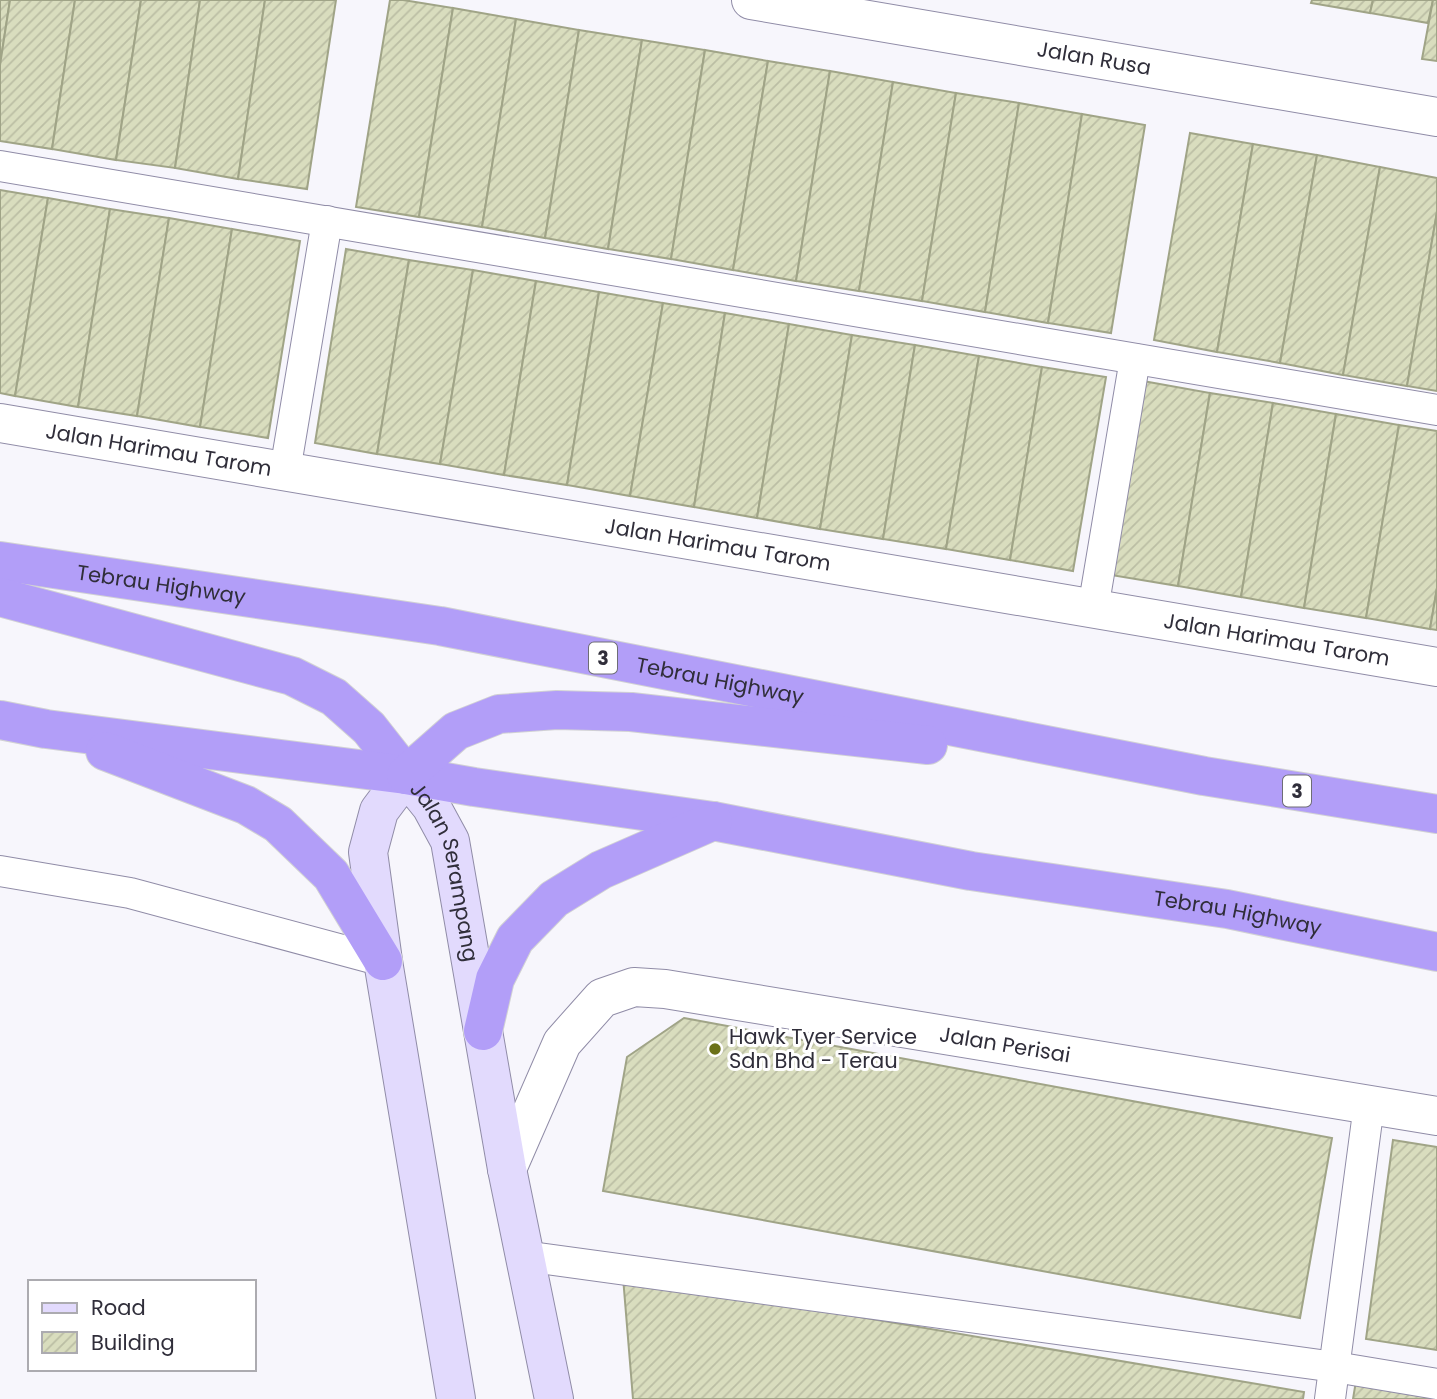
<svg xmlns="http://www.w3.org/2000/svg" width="1437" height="1399" viewBox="0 0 1437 1399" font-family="Poppins,sans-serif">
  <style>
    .building { fill: url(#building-hatch); stroke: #a0a487; stroke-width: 2 }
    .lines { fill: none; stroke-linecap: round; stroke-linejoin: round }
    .service-casing { stroke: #908ca7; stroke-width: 32 }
    .minor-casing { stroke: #908ca7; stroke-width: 40 }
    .secondary-casing { stroke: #908ca7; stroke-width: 40 }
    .trunk-casing { stroke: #d1d1d4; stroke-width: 40 }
    .service { stroke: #fff; stroke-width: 30 }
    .minor { stroke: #fff; stroke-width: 38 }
    .secondary { stroke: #e2dafd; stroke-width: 38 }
    .trunk { stroke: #b29ef8; stroke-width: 38 }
    .poi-dot { fill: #6b7119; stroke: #fff; stroke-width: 2.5 }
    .labels { text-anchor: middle; stroke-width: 6; stroke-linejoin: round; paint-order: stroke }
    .shield { fill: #fff; stroke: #6e6d75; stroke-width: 2 }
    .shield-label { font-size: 19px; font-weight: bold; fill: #302e3a }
    .street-label { font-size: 21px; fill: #302e3a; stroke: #fff }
    .poi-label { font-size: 21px; fill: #302e3a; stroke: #fff; text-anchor: start }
  </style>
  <defs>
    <pattern id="building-hatch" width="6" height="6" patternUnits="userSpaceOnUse" patternTransform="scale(1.75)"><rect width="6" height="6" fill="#d9ddbe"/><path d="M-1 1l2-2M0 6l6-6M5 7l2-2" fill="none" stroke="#bbbea4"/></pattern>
  </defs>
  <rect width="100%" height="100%" fill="#f7f6fc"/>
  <!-- building -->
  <g class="building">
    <path d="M0,0H10L0,65Z"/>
    <path d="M10,0H75L52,149L0,141V65Z"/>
    <path d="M75,0H141L116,160L52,149Z"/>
    <path d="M141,0H200L175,168L116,160Z"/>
    <path d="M200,0H265L238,179L175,168Z"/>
    <path d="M265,0H336L307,189L238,179Z"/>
    <path d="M390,0H403L453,8L419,217L356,207Z"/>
    <path d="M1312,0H1373L1370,13L1311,3Z"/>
    <path d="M1373,0H1433L1428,23L1370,13Z"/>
    <path d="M1433,0H1437V61L1422,59Z"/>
    <path d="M453,8L516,19L482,227L419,217Z"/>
    <path d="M516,19L579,30L545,238L482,227Z"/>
    <path d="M579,30L642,40L608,249L545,238Z"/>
    <path d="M642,40L705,50L671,259L608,249Z"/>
    <path d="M705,50L768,61L733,270L671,259Z"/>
    <path d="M768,61L830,71L796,281L733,270Z"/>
    <path d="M830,71L893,82L859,291L796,281Z"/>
    <path d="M893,82L956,93L922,301L859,291Z"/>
    <path d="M956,93L1019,103L985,312L922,301Z"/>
    <path d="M1019,103L1082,114L1048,323L985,312Z"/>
    <path d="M1082,114L1145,125L1111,333L1048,323Z"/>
    <path d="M1190,133L1253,144L1217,352L1154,340Z"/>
    <path d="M1253,144L1317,155L1280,363L1217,352Z"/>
    <path d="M1317,155L1380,167L1343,375L1280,363Z"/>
    <path d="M1380,167L1437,178V212L1407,386L1343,375Z"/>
    <path d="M0,190L48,198L15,396L0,393Z"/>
    <path d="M48,198L110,209L78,407L15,396Z"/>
    <path d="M110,209L169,218L137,416L78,407Z"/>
    <path d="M1437,212V391L1407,386Z"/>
    <path d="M169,218L232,229L200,427L137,416Z"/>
    <path d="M232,229L300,241L268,438L200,427Z"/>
    <path d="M346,249L409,260L377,454L315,443Z"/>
    <path d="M409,260L473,270L440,464L377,454Z"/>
    <path d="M473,270L536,281L504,475L440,464Z"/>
    <path d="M536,281L599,292L567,485L504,475Z"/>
    <path d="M599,292L663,303L630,496L567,485Z"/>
    <path d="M663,303L725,313L694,507L630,496Z"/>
    <path d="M725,313L789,324L757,518L694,507Z"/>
    <path d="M789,324L852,335L820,529L757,518Z"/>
    <path d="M852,335L915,345L883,539L820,529Z"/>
    <path d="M915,345L979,356L946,549L883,539Z"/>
    <path d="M979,356L1042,367L1010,560L946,549Z"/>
    <path d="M1042,367L1106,377L1073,571L1010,560Z"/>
    <path d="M1143,381L1210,393L1178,586L1111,575Z"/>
    <path d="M1210,393L1273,403L1241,597L1178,586Z"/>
    <path d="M1273,403L1336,414L1304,608L1241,597Z"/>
    <path d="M1336,414L1399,425L1366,618L1304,608Z"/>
    <path d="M1399,425L1437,431V588L1430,629L1366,618Z"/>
    <path d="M1437,588V630L1430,629Z"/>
    <path d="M684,1018L1332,1138L1300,1318L603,1191L627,1057Z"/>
    <path d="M1393,1140L1437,1147V1350L1366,1339Z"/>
    <path d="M623,1277L1304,1392L1303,1399H633Z"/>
    <path d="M1356,1381L1437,1396V1399H1353Z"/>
  </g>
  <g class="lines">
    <!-- service casing -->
    <g class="service-casing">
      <g id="service">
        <path d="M0,166L1437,410"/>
        <path d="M285,471L327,221"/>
        <path d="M1093,609L1135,359"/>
        <path d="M0,871L130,893L383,961"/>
        <path d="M524,1256L1335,1367L1437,1384"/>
        <path d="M1330,1399L1369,1105"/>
      </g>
    </g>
    <!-- minor casing -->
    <g class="minor-casing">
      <g id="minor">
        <path id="s1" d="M751,0L1437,117"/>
        <path id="s2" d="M0,423L1437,667"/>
        <path id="s3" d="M507,1169L562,1043L602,998L634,987L665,989L1437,1116"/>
      </g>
    </g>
    <!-- secondary casing -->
    <g class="secondary-casing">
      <g id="secondary">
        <path id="s4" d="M456,1399L383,961L368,852L379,811L406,775L431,806L450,841L507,1169L554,1399"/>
      </g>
    </g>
    <!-- trunk casing -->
    <g class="trunk-casing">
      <g id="trunk">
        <path id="s5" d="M0,561L440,626L1204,776L1437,814"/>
        <path d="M0,597L292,676L334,697L369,728L406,775"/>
        <path id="s6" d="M0,720L46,729L406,775L474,787L713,821L971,871L1227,909L1437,952"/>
        <path d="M105,751L246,805L278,824L331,875L383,961"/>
        <path d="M406,775L456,731L499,714L557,710L631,712L928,745"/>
        <path d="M483,1031L495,979L515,939L554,899L601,870L713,821"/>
      </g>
    </g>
    <!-- service -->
    <use href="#service" class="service"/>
    <!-- minor -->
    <use href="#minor" class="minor"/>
    <!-- secondary -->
    <use href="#secondary" class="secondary"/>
    <!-- trunk -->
    <use href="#trunk" class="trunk"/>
  </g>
  <!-- markers -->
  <circle class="poi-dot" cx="715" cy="1049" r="7"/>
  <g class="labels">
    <!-- shield labels -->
    <g class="shield">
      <rect x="589" y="642.5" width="28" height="31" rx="5"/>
      <rect x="1283" y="775.5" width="28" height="31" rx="5"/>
    </g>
    <g class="shield-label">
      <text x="603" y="665">3</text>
      <text x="1297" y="798">3</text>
    </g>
    <!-- street labels -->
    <g class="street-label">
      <text dy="7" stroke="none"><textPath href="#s1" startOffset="348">Jalan Rusa</textPath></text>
      <text dy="7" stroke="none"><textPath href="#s2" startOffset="161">Jalan Harimau Tarom</textPath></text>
      <text dy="7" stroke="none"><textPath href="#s2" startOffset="728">Jalan Harimau Tarom</textPath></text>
      <text dy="7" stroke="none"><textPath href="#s5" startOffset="163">Tebrau Highway</textPath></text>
      <text dy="7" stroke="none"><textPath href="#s2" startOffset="1295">Jalan Harimau Tarom</textPath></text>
      <text dy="7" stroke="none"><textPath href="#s5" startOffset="730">Tebrau Highway</textPath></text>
      <text dy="7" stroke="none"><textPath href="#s4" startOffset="749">Jalan Serampang</textPath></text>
      <text dy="7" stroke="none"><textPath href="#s6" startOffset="1253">Tebrau Highway</textPath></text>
      <text dy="7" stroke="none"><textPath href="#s3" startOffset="607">Jalan Perisai</textPath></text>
    </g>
    <!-- poi labels -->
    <g class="poi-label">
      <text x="729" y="1044">Hawk Tyer Service<tspan x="729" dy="24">Sdn Bhd - Terau</tspan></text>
    </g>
  </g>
  <!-- legend -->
  <rect x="28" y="1280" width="228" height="91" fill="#ffffff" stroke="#acabb0" stroke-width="2"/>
  <rect x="42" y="1303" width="35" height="10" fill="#e2dafd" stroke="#acabb0" stroke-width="2"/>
  <text x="91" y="1315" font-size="21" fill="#302e3a">Road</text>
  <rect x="42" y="1332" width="35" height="21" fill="url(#building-hatch)" stroke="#acabb0" stroke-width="2"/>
  <text x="91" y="1350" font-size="21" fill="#302e3a">Building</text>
</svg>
